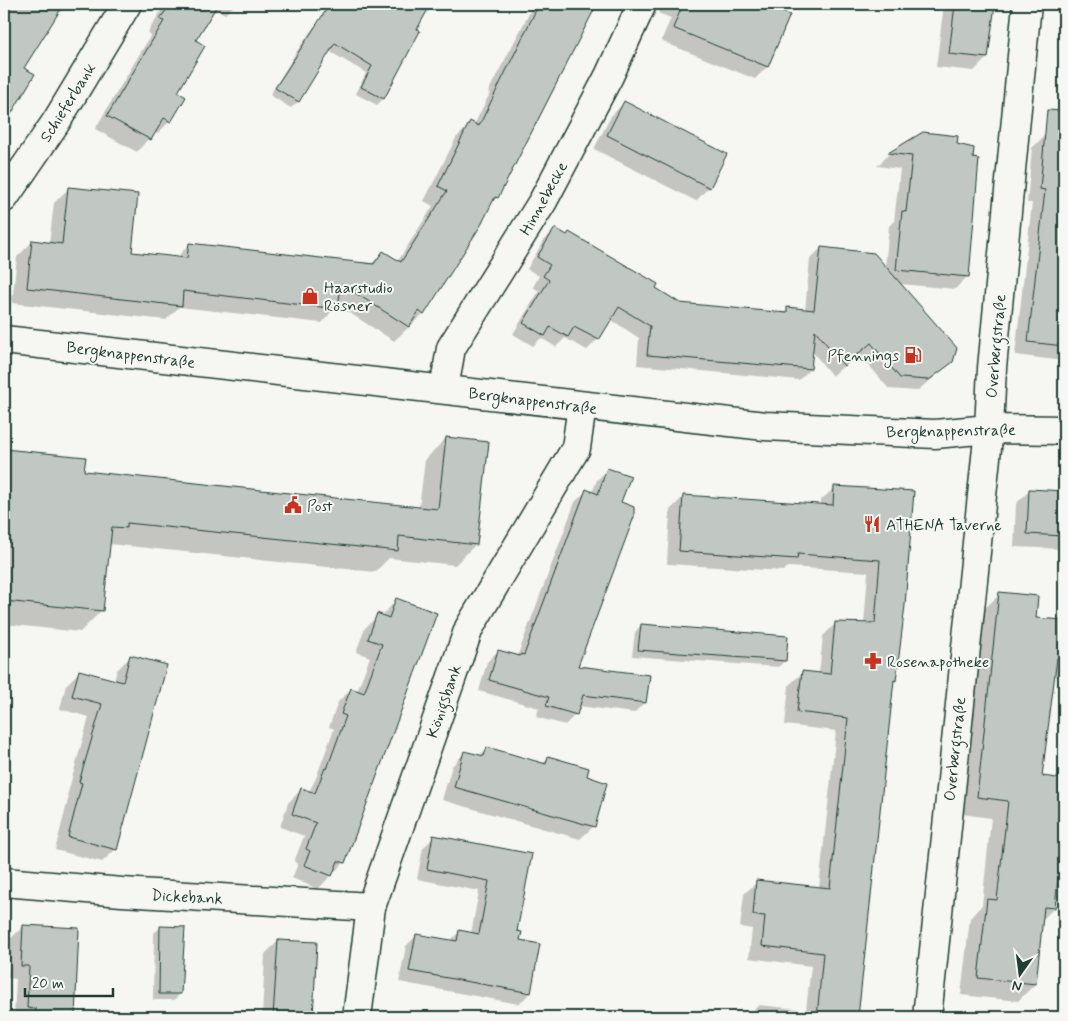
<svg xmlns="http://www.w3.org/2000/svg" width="1068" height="1021" viewBox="0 0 1068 1021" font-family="Mynerve,sans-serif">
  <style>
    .shadow { fill: #0003 }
    .building { fill: #c1c8c3; stroke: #1f3d34 }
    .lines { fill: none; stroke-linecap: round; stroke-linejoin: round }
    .street-casing { stroke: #1f3d34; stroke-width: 31 }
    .secondary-casing { stroke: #1f3d34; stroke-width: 31 }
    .street { stroke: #f6f6f2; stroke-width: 28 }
    .secondary { stroke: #f6f6f2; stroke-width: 28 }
    .labels { text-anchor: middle; stroke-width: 4; stroke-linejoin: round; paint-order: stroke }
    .street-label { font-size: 16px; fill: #1f3d34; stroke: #f6f6f2 }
    .poi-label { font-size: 16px; fill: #1f3d34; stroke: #f6f6f2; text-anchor: start }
  </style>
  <rect width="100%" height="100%" fill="#f6f6f2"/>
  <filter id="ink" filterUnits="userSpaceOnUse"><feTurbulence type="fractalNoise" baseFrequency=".02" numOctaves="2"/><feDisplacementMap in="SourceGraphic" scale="10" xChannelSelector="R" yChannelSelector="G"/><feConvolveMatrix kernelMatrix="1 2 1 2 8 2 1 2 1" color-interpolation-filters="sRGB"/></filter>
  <g filter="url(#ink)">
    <!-- shadow -->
    <g class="shadow">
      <path d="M4,4H63L23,68L34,75L4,124Z"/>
      <path d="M165,4H236L225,14L214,8L194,41L176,92L170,121L157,134L154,132L137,152L95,129L151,35L148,32Z"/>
      <path d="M332,4H368L392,18L400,4H418L427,9L415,29L419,31L383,99L377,105L356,94L366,73L329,51L298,102L291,108L270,95L297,51L314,27L322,22Z"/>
      <path d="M534,4H596L497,197L490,204L423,314L394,341L337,305L322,323L179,307L166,320L12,303L17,257L32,242L49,244L54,203L69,188L130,253L176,258L189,245L370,265L383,252L398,261L433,206L424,201L456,138L471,123L474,125L490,93L488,92Z"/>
      <path d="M662,4H759L788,16L767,67L755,79L661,41L671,18L658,13Z"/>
      <path d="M944,4H993L987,58L974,71L936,67Z"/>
      <path d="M1064,70V361L1015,355L1032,203H1027L1032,148L1046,134L1057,136Z"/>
      <path d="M624,103L725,155L709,187L696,201L594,149L611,116Z"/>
      <path d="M923,133L955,145L968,276L955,289L900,284L952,362L917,391L889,389L859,353L832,376L812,351L810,369L799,380L637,365L639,338L610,319L598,339L587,350L565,338L556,347L541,338L533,346L513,334L539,291L533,287L539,276L527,269L544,240L555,229L680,304L783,314L788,309L805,310L810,259L821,248L885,268L889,226L894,221L900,169L877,166L889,154Z"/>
      <path d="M446,438L476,544L455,565L389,558L375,572L109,544L102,610L80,632L4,624V526L9,522L4,521V450L84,459L83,472L419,508L425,460Z"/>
      <path d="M608,469L619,503L577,667L645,702L634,713L578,706L576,714L565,725L536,717L539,708L479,691L487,662L498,651L517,657L575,502L586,491L592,493L597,480Z"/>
      <path d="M834,488L913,492L895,680L892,683L857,1017H746L759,1005L806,1010L811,966L749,958L752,929L740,927L744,894L757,882L819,888L836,731L785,725L789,685L802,673L819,674L823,636L836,623L864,624L868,572L788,567L783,571L667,564L670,510L683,497L821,506V500Z"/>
      <path d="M1029,491L1064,492V549L1014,547L1016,504Z"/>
      <path d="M1000,594L1035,619L1064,622V677L1053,676L1041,777L1064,780V810L1054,908L1042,920L1035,984L1018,1001L961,995L970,918L982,905L991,818L961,814L982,611Z"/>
      <path d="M397,599L343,863L318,889L292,878L298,864L294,862L304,836L280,827L288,803L301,790L309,792L316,778L334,729L329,727L338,702L351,689L357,691L370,657L356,652L365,628L378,615L382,616Z"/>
      <path d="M641,625L785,661L778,667L632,656L635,632Z"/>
      <path d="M130,657L116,849L102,862L55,850L69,796H67L89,717L60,709L66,685L80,671L114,681L117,670Z"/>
      <path d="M487,748L542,764L549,758L585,777L594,826L580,839L442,800L452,766L465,752L479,756Z"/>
      <path d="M434,837L531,855L516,932L519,941L539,945L530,993L519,1004L399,982L406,946L417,935L450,941L459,932L471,934L479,891L417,879L423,848Z"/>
      <path d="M24,926L78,929L74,1017H14L16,979L8,978L10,939Z"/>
      <path d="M161,927L180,994L174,1000H153L154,933Z"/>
      <path d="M278,941L316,943L312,1017H262L265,954Z"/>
    </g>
    <!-- building -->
    <g class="building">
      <path d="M4,4H64L24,68L35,74L4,126Z"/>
      <path d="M170,4H218L196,40L205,46L178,92L186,97L171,122L164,118L151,140L107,116L164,21L160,19Z"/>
      <path d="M330,4H431L417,29L420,31L384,99L361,87L372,66L335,43L299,102L275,88Z"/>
      <path d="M539,4H597L498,198L495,197L481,225L424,315L419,311L409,327L341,284L338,309L183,291L182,306L27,288L32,240L62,244L68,187L138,194L132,252L187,258L189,243L374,264L383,251L401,262L447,191L438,186L470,121L479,126Z"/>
      <path d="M683,4H762L790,15L768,67L673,28Z"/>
      <path d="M955,4H995L988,58L949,54Z"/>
      <path d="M624,101L727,154L710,188L607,135Z"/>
      <path d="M1047,110L1064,111V346L1028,342L1045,190L1040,189Z"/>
      <path d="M923,132L958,136L957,144L974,148L973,158L979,159L969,277L896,270L902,211L906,212L912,156L888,153Z"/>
      <path d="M555,228L567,235L569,232L658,284L656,288L680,303L787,313V307L814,310L821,247L874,253L957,348L953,362L929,380L900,378L871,343L844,366L815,330L811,369L647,355L650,326L619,307L599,340L574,327L568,337L550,327L545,336L523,323L549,280L543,276L550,265L537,257Z"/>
      <path d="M446,437L489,442L477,545L399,536L398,551L127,523V528L112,527L103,611L4,601V449L86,457L84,471L438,509Z"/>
      <path d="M607,468L631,476L621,502L634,507V517L578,666L650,675L646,703L583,695L577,715L546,706L549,697L489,680L498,650L520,656L521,654L524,655L586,489L598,494Z"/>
      <path d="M834,486L914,491L905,605L896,681L894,680L858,1017H817L823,953L762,946L765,916L753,915L756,880L830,888L848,718L797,712L802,671L830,674L835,622L875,623L880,560L798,554L797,559L679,551L683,495L833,505Z"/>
      <path d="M1029,489L1064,491V536L1027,534Z"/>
      <path d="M999,592L1038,596L1036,618L1064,620V659L1057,658L1042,776L1064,779V818L1055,908L1044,907L1036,984L978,978L987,899L997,900L1008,801L977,797Z"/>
      <path d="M396,598L437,613L345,863L338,861L332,876L304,865L310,851L306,849L316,823L292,814L301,788L315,793L325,768L327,769L346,716L341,714L351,688L364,693L382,644L368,639L377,613L389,618Z"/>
      <path d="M641,624L788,636L786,661L638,650Z"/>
      <path d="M130,655L167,665L117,850L68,837L82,783L79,782L102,704L72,696L79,670L123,682Z"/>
      <path d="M487,747L546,764L548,756L589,768L587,776L607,783L595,827L454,787L464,751L484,756Z"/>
      <path d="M433,835L532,854L517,931L522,932L520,940L540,944L531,993L409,971L416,934L457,941L459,930L479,934L489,881L427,869Z"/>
      <path d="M23,925L79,928L75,1017H36V1009L27,1008L29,966H21Z"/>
      <path d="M160,926L185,927L181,994H159Z"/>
      <path d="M278,940L317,942L313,1017H273Z"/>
    </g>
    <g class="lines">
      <!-- street casing -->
      <g class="street-casing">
        <g id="street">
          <path d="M4,198L56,122L127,4"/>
          <path d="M444,389L451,348L543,201L609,76L642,4"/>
          <path d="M4,882L122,892L371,907"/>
          <path d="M357,1017L371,907L469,628L576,448L582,406"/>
          <path d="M927,1017L989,429L992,368L1027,4"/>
        </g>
      </g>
      <!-- secondary casing -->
      <g class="secondary-casing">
        <path id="secondary" d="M4,340L765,426L935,434L989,429L1064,430"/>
      </g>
      <!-- street -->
      <use href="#street" class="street"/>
      <!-- secondary -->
      <use href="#secondary" class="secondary"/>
    </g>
  </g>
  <!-- icons -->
  <defs>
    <g id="shop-bare" transform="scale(1.35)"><path d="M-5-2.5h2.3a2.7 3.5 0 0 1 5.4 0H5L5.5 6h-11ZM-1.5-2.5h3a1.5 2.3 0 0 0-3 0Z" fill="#c8321e" stroke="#f6f6f2" stroke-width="2.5" paint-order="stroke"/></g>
    <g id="fuel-bare" transform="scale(1.35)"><path d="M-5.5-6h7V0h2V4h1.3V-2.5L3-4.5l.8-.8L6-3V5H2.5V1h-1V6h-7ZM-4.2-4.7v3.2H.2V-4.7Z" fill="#c8321e" stroke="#f6f6f2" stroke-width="2.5" paint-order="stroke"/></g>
    <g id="civic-bare" transform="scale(1.35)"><path d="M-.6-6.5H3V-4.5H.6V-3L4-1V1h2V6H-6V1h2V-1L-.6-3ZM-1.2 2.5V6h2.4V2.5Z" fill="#c8321e" stroke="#f6f6f2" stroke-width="2.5" paint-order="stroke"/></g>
    <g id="restaurant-bare" transform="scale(1.35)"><path d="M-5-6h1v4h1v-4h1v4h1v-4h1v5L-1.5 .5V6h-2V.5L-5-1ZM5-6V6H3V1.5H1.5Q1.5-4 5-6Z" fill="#c8321e" stroke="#f6f6f2" stroke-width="2.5" paint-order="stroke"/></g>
    <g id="pharmacy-bare" transform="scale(1.35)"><path d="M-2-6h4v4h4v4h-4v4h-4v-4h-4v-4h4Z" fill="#c8321e" stroke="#f6f6f2" stroke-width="2.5" paint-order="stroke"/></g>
  </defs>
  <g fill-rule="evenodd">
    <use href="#shop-bare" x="310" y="296"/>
    <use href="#fuel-bare" x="913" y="355"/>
    <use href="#civic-bare" x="293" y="505"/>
    <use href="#restaurant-bare" x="872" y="524"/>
    <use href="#pharmacy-bare" x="873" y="661"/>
  </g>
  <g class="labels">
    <!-- street labels -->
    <g class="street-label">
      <text transform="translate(67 102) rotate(-58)" y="6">Schieferbank</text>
      <text transform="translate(543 198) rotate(-61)" y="6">Hinnebecke</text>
      <text transform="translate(995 346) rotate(-85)" y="6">Overbergstraße</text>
      <text transform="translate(131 354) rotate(7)" y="6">Bergknappenstraße</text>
      <text transform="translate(533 400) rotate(7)" y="6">Bergknappenstraße</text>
      <text transform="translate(951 430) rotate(-1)" y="6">Bergknappenstraße</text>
      <text transform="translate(443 701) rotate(-71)" y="6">Königsbank</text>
      <text transform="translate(954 749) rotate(-84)" y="6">Overbergstraße</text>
      <text transform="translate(187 896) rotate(3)" y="6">Dickebank</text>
    </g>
    <!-- poi labels -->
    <g class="poi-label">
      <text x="324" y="293">Haarstudio<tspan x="324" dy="18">Rösner</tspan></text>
      <text x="899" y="361" text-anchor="end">Pfennings</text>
      <text x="307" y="511">Post</text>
      <text x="886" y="530">ATHENA Taverne</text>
      <text x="887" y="667">Rosenapotheke</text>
    </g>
  </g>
  <!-- margin -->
  <rect width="1068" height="1021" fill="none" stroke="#f6f6f2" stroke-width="20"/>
  <rect x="10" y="10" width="1048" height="1001" fill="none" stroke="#1f3d34" stroke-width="2" filter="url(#ink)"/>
  <!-- north arrow -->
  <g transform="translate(1020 974) rotate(194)" stroke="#f6f6f2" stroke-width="4" paint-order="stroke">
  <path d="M0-4L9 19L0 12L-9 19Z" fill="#1f3d34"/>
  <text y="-8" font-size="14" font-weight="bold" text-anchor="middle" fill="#1f3d34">N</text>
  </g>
  <!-- scale -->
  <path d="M25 988v8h88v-8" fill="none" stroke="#1f3d34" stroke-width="2.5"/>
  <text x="32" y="988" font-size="15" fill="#1f3d34" stroke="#f6f6f2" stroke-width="4" paint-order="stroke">20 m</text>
</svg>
